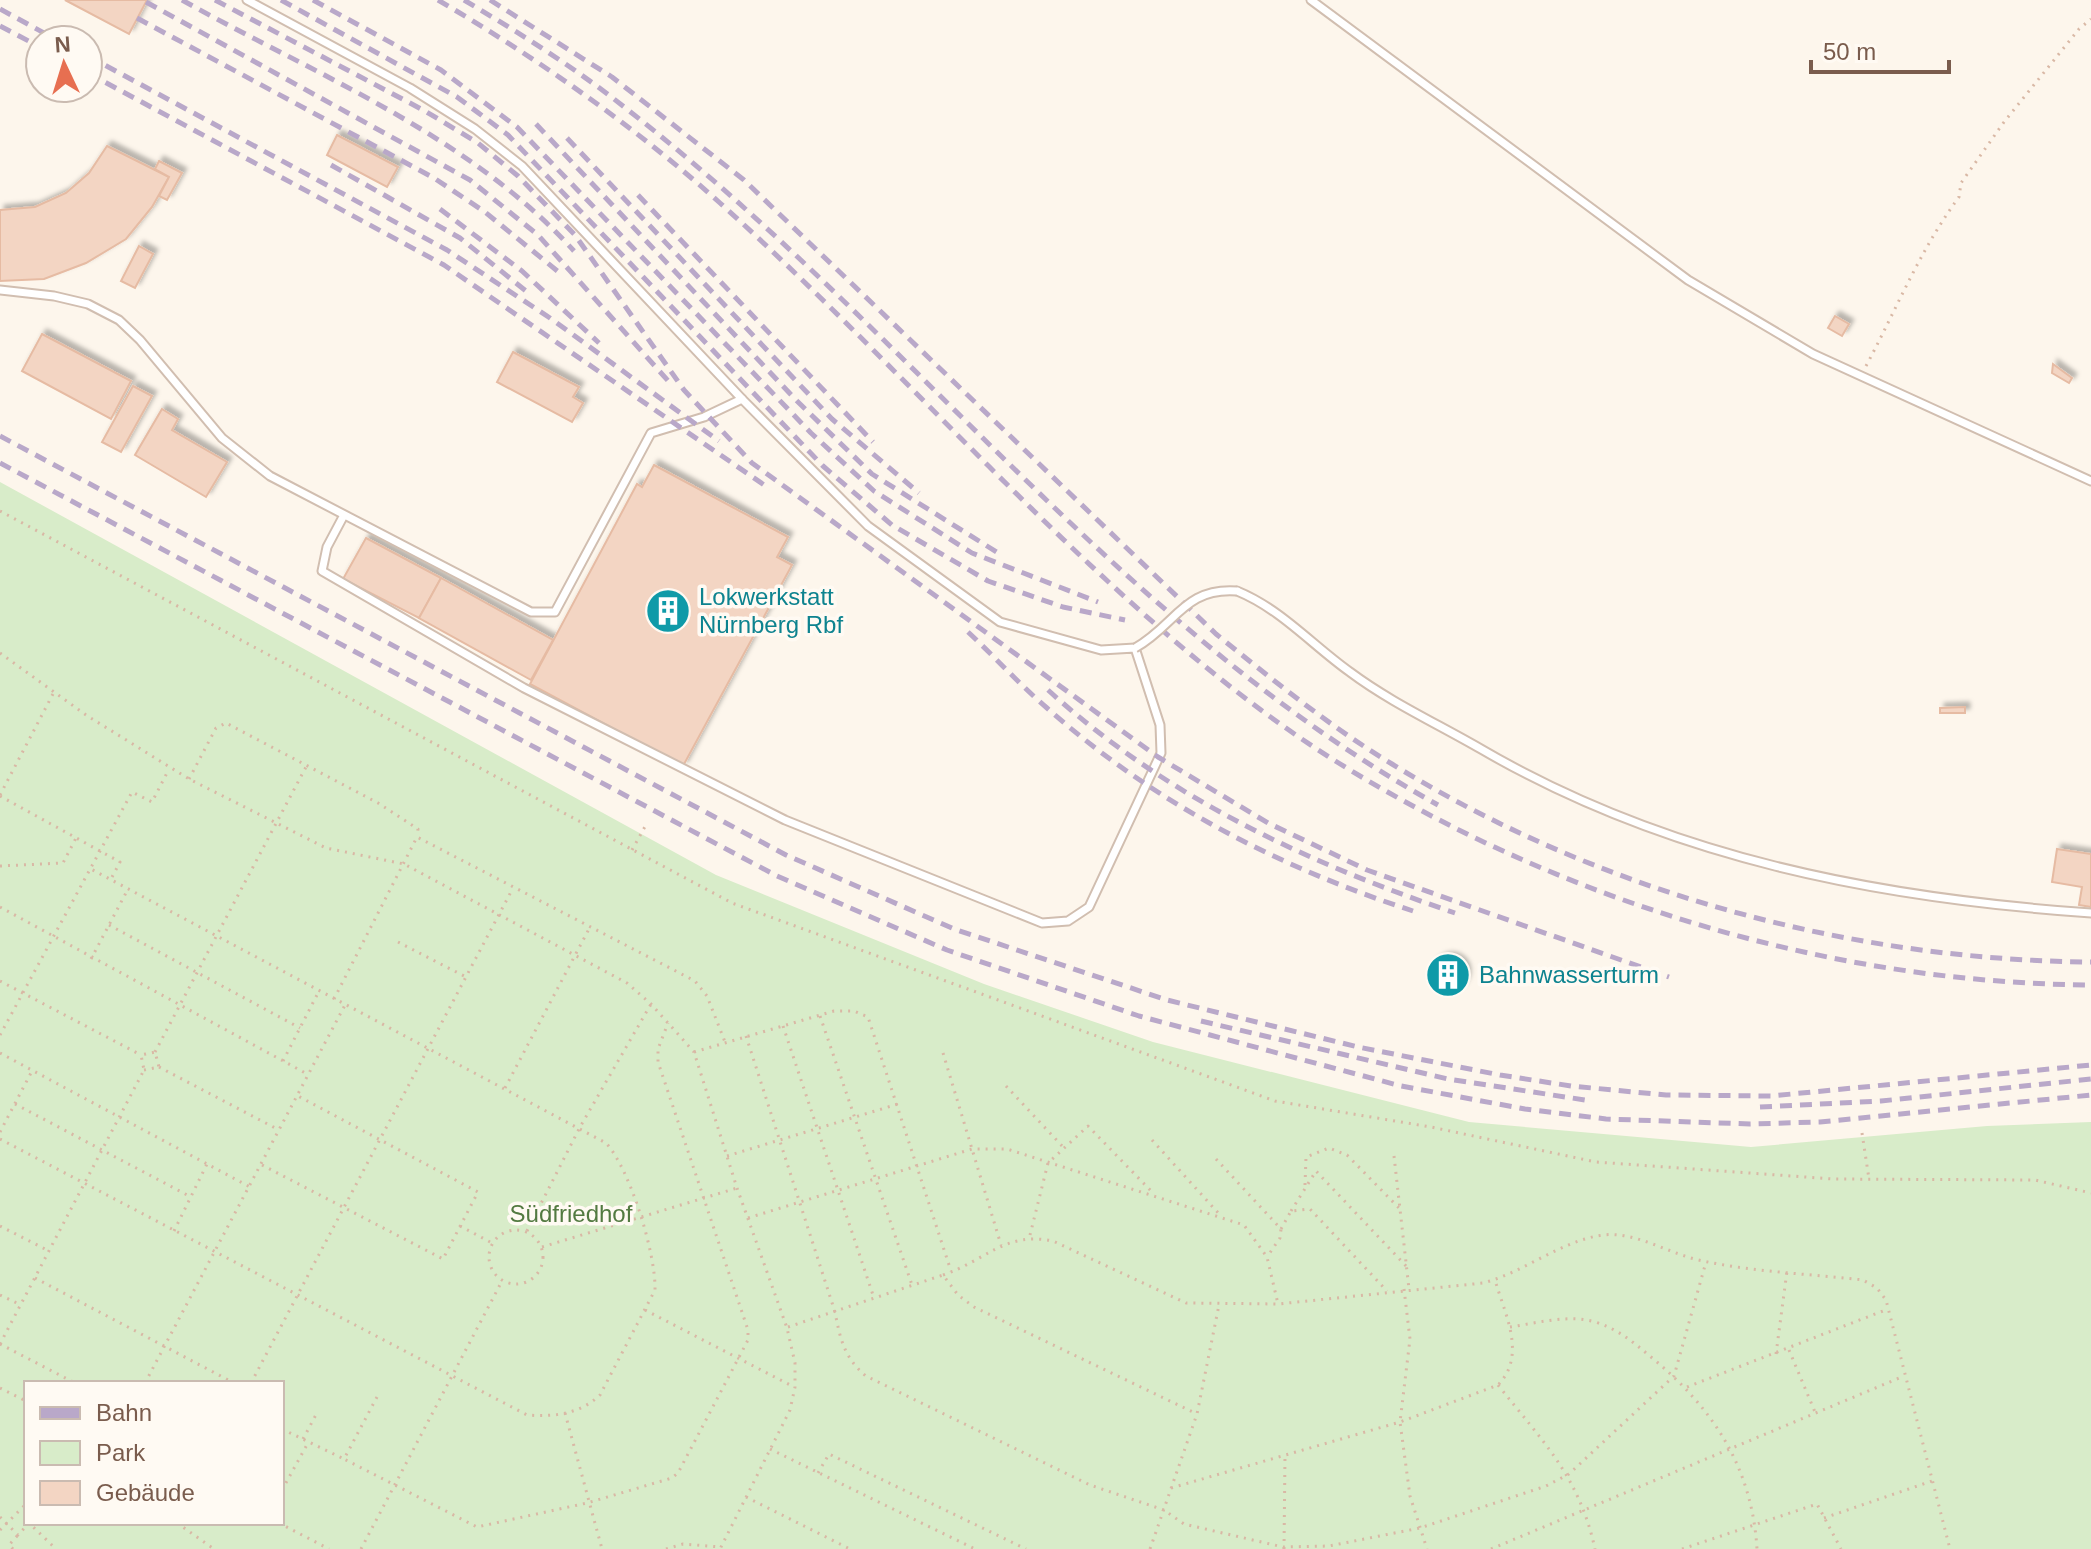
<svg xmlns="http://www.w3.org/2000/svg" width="2091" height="1549" viewBox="0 0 2091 1549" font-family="Arial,sans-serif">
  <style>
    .green { fill: #d8ecc9; fill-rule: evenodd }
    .building { fill: #f3d5c3; stroke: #e6bba3; stroke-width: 2; filter: url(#shadow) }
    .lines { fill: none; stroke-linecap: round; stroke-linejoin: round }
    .lane-casing { stroke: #d1beb0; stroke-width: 11 }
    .path { stroke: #d9b8a5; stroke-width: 3; stroke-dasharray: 2 6; stroke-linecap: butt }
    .lane { stroke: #fff; stroke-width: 7 }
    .rail { stroke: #b9a8c9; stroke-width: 5; stroke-dasharray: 12 8; stroke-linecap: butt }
    .lane-bridge-casing { stroke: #d1beb0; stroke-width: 11; stroke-linecap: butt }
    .lane-bridge { stroke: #fff; stroke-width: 7 }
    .labels { text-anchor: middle; stroke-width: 7; stroke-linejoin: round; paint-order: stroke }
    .culture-label { font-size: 24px; fill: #0d838f; stroke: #fffaf3; text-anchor: start }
    .park-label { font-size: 24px; fill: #537a41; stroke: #fffaf3 }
  </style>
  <defs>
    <filter id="shadow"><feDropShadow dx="4.5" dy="-4.5" stdDeviation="2" flood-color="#0004"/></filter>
  </defs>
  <rect width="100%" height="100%" fill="#fdf6ec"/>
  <!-- green -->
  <path class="green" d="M0,482L716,875L984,984L1153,1042L1469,1122L1751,1147L1987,1126L2091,1122V1549H0ZM282,1383V1523H26V1383Z"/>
  <!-- building -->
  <g class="building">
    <path d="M65,0H147L129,34Z"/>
    <path d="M337,135L398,167L387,187L327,155Z"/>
    <path d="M107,146L169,177L152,207L126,239L86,263L44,279L0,281V210L35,207L66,193L89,173Z"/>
    <path d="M159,161L182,173L167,200L159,196L169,177L155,169Z"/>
    <path d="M139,246L153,254L135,288L121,281Z"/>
    <path d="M1835,316L1849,324L1842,336L1828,328Z"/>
    <path d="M42,334L131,381L111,419L22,371Z"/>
    <path d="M513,352L579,387L573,397L583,403L572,422L497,382Z"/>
    <path d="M2053,364L2072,378L2069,383L2052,373Z"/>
    <path d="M133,386L152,396L121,452L102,442Z"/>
    <path d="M162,409L178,419L172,430L227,462L206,497L135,455Z"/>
    <path d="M654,465L788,537L777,557L792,565L683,766L530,684L637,484L642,487Z"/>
    <path d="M366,538L441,578L419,618L343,579Z"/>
    <path d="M441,578L553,640L531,680L419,618Z"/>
    <path d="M1965,707V713H1940V708Z"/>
    <path d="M2057,849L2091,854V907L2079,905L2082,887L2052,882Z"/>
    <circle cx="1448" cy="975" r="18"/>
  </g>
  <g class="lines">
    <!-- lane casing -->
    <g class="lane-casing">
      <g id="lane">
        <path d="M247,0L410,88L475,129L522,166L742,399"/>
        <path d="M1311,0L1688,280L1813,354L2091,481"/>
        <path d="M0,290L54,296L88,304L119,320L140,340L222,438L270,476L531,612H555L651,433L704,417L742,399L868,526L1000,622L1101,650L1135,648L1160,725L1161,753L1089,907L1068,921L1042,923L785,820L524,688L322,571L327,547L344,515"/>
        <path d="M1237,591C1281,609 1312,645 1350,672C1390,702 1438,724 1481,749C1668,858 1877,898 2091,913"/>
      </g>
    </g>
    <!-- path -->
    <g class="path">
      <path d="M1866,366C1897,308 1920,250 1959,197L1961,183L2004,122L2079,29L2091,19"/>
      <path d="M0,511L732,903L1275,1101L1431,1127L1596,1162L1833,1179L2035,1180L2091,1193"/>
      <path d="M0,653L86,715L189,779L326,848L404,864L627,983L651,1004L694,1052L737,1188L787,1328L795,1363V1387L790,1410L720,1549"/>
      <path d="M189,779L216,728L226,723L378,803L418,829L417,836"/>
      <path d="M0,795L54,692"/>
      <path d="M0,796L120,862L111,879"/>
      <path d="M632,850L647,823"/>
      <path d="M0,866L63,863L76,838"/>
      <path d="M0,907L309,1075"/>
      <path d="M109,925L300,1028"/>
      <path d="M398,942L466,977"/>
      <path d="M91,959L128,889"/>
      <path d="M0,981L141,1055"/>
      <path d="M334,999L417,837L695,981L707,996L725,1042"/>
      <path d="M820,1016L912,1285"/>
      <path d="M783,1026L874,1298"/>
      <path d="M0,1035L132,792L152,802L169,769"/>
      <path d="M746,1036L835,1312C840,1338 844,1358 866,1376L1090,1485L1164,1510L1184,1524L1283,1547L1329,1546L1420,1528L1546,1486L1569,1474L1674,1376L1706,1262"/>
      <path d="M155,1052L307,765"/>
      <path d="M694,1052L834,1011H854L868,1017L951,1271"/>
      <path d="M0,1053L250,1187"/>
      <path d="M943,1053L1001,1245"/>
      <path d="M283,1061L319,991"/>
      <path d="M159,1067L279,1130"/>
      <path d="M1006,1086L1064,1148"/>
      <path d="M505,1088L590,927"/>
      <path d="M15,1104L191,1197"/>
      <path d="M0,1132L32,1071"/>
      <path d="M1862,1133L1869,1179"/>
      <path d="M0,1139L527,1415C554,1417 580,1414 600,1395L655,1290C656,1254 630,1169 606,1143L89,868"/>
      <path d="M1152,1140L1221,1216"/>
      <path d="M727,1156L898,1104"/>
      <path d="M1394,1156L1409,1289"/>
      <path d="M1216,1159L1281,1229L1280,1238L1267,1257"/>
      <path d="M262,1165L443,1259L478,1192L298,1096"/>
      <path d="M1305,1185L1306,1157L1329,1148L1347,1155L1400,1209"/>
      <path d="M1291,1211L1316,1171L1407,1267"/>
      <path d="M748,1218L972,1149H1007L1244,1225L1267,1257L1278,1304"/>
      <path d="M0,1226L49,1251"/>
      <path d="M460,1226L492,1243"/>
      <path d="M1281,1229L1291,1211L1310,1209L1387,1291"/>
      <circle cx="516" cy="1257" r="27"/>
      <path d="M174,1231L207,1164"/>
      <path d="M527,1231L580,1127L651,1004"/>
      <path d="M1030,1235L1048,1163L1088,1126L1154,1194"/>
      <path d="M542,1247L737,1188"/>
      <path d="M943,1275C985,1261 1005,1231 1053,1241L1186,1303L1278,1304L1483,1283C1525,1272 1560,1241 1603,1235C1636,1231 1671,1255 1703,1261C1755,1272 1810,1274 1863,1280L1877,1288L1886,1300L1950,1549"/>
      <path d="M35,1278L234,1383"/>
      <path d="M1404,1289L1410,1339L1400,1422L1410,1496L1427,1549"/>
      <path d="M0,1295L21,1305"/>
      <path d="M645,1310L794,1387"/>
      <path d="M788,1327L943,1275L958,1295L974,1307L1197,1414"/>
      <path d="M1510,1327C1537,1323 1569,1314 1595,1322C1618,1329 1633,1342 1651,1357C1713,1408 1752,1467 1757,1549"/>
      <path d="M0,1344L144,1070L141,1055L155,1052L159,1067L144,1070"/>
      <path d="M0,1344L75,1383"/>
      <path d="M1789,1350L1815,1412"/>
      <path d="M1776,1354L1787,1271"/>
      <path d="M145,1383L345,1005"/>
      <path d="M251,1383L513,888"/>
      <path d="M1498,1385C1543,1442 1579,1476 1595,1549"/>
      <path d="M1687,1387L1888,1309"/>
      <path d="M0,1388L26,1401"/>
      <path d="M377,1397L344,1459L477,1527L587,1503L672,1478L678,1473L748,1340V1330L658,1062V1049L668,1023"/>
      <path d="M565,1413L602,1549"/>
      <path d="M282,1429L344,1459"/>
      <path d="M303,1439L318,1411"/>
      <path d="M770,1449L975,1549"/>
      <path d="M818,1473L829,1454L1026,1549"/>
      <path d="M1171,1488L1400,1422L1498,1385C1527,1355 1505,1315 1495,1280"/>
      <path d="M282,1490L309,1441"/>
      <path d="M746,1497L850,1549"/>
      <path d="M0,1517L18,1535L29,1523L56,1549"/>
      <path d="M1824,1518L1932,1481"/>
      <path d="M177,1523L214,1549"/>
      <path d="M279,1523L329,1549"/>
      <path d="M0,1530L26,1504"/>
      <path d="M13,1549L9,1545L18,1535"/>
      <path d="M361,1549L502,1281"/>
      <path d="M666,1549L683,1544L721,1547"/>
      <path d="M1150,1549L1197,1414L1219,1305"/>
      <path d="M1284,1549L1285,1455"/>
      <path d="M1491,1549L1904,1376"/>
      <path d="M1682,1549L1817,1504L1841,1549"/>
    </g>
    <!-- lane -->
    <use href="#lane" class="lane"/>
    <!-- rail -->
    <g class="rail">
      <path d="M182,0C316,75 469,135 574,251"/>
      <path d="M215,0L425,111L478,143L518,176L575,235L684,390L752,463L1158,757L1268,823L1367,870L1669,977"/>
      <path d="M281,0L457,97L508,135L823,466L892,525L988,581L1063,607L1125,620"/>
      <path d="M313,0L441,70L517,127L811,433L874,491L972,553L1098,602"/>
      <path d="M438,0C538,59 633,125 720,203C860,329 986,471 1126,598C1192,658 1262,715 1337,762C1561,901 1828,983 2091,985"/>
      <path d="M464,0C521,34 577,69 628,110C911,331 1118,627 1438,805"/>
      <path d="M490,0L612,77L744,180L1216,634C1273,680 1329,726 1392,764C1599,892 1848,960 2091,962"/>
      <path d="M146,2L470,180L538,235L670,383"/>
      <path d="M0,9L57,40"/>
      <path d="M137,18L434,178L485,212L561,274"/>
      <path d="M0,26L40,47"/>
      <path d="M88,56L447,250L550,318L719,441"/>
      <path d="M88,73L444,265L770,489"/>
      <path d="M536,124L797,401L872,474L1003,556"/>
      <path d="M567,138L832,419L919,493"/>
      <path d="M331,165L460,238L526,291"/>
      <path d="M638,195L873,442"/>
      <path d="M440,209L522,271L599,343"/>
      <path d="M0,436L786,855L954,929L1167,1000L1358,1047L1500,1075L1571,1086L1666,1095L1771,1096L2091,1065"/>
      <path d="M0,463L777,876L947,950L1139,1016L1401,1086L1525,1109L1606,1119L1750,1124L1820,1122L2091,1095"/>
      <path d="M968,632C995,657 1019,684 1047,708C1154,803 1278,867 1413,911"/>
      <path d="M1048,690C1166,797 1305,862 1455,913"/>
      <path d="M1201,1021L1448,1079L1585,1100"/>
      <path d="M1760,1107L1881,1101L2091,1079"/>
    </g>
    <!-- lane-bridge casing -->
    <g class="lane-bridge-casing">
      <path id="lane-bridge" d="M1135,648C1176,625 1184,587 1237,591"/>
    </g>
    <!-- lane-bridge -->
    <use href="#lane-bridge" class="lane-bridge"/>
  </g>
  <!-- icons -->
  <defs>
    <g id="building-disc" transform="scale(2.3)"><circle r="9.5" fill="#0f9aa8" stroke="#fffaf3"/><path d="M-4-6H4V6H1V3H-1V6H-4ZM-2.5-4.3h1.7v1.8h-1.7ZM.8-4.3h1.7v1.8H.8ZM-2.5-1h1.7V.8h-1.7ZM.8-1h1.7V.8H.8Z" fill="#fff"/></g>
  </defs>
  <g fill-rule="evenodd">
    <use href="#building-disc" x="668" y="611"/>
    <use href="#building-disc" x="1448" y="975"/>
  </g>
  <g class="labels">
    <!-- culture labels -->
    <g class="culture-label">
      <text x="699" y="605">Lokwerkstatt<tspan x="699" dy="28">Nürnberg Rbf</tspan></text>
      <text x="1479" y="983">Bahnwasserturm</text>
    </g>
    <!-- park labels -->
    <g class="park-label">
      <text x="571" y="1222">Südfriedhof</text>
    </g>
  </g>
  <!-- legend -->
  <rect x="24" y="1381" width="260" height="144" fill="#fffaf3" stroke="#cabbb1" stroke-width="2"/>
  <rect x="40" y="1407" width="40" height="12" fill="#b9a8c9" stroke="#cabbb1" stroke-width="2"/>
  <text x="96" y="1421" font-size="24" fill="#7a5c4d">Bahn</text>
  <rect x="40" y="1441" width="40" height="24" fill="#d8ecc9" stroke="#cabbb1" stroke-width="2"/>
  <text x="96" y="1461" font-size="24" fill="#7a5c4d">Park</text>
  <rect x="40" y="1481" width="40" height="24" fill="#f3d5c3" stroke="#cabbb1" stroke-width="2"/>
  <text x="96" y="1501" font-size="24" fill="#7a5c4d">Gebäude</text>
  <!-- north arrow -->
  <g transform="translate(64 64) rotate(356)"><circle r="38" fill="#fffaf3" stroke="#cabbb1" stroke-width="2"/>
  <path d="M0-6L14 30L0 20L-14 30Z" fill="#e76f51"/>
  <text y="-12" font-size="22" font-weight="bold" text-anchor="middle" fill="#7a5c4d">N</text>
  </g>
  <!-- scale -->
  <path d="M1811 60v12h138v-12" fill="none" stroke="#7a5c4d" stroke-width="4"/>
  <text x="1823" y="60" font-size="24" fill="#7a5c4d" stroke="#fffaf3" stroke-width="6" paint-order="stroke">50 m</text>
</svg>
